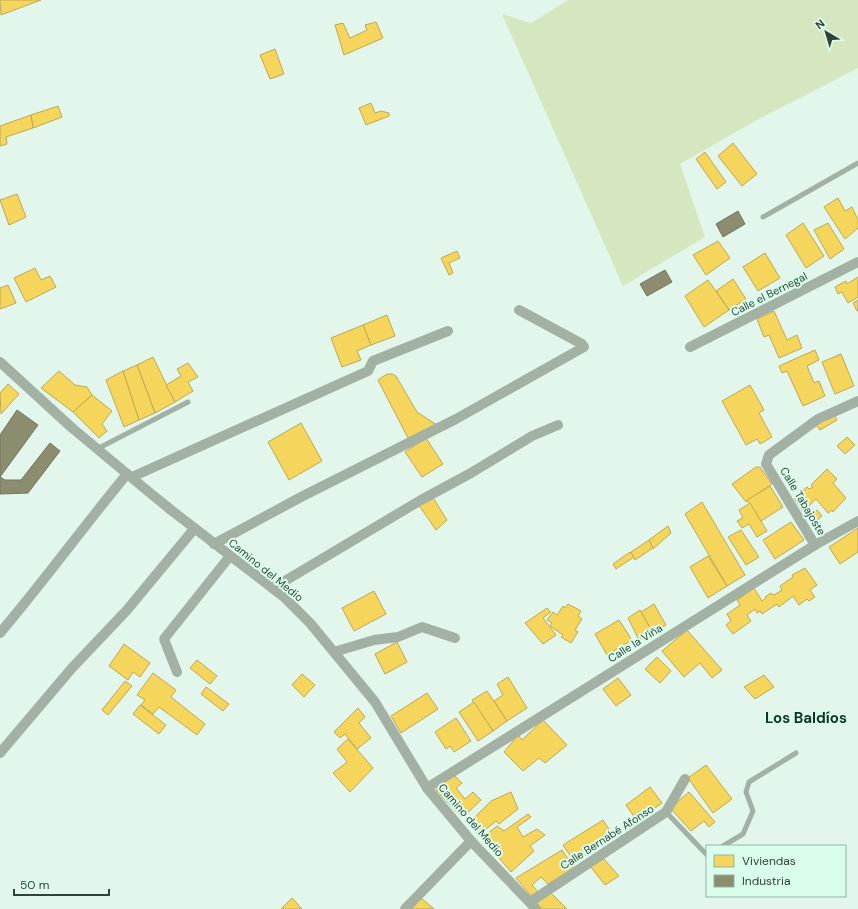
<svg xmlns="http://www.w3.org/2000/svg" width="858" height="909" viewBox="0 0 858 909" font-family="'DM Sans',sans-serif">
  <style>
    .green { fill: #d5e7bf }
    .homes { fill: #f6d55c; stroke: #bba952 }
    .industry { fill: #8c8c6e; stroke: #71765e }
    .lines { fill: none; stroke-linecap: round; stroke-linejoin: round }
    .service { stroke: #a2b1a3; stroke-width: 5 }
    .minor { stroke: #a2b1a3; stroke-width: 10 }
    .labels { text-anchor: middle; stroke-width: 4; stroke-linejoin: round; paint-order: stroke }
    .street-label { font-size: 11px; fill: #32413a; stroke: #dafeec }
    .district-label { font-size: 15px; font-weight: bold; fill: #133225; stroke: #dafeec }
  </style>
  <rect width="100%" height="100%" fill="#e2f6ec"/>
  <!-- green -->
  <path class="green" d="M568,0H858V68L757,120L680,164L705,237L623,286L502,14L531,23Z"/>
  <!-- homes -->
  <g class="homes">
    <path d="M0,0H41L1,15Z"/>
    <path d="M376,22L383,38L344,55L335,25L343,23L350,38L367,30L365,25Z"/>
    <path d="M275,49L284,74L270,79L260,55Z"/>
    <path d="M371,103L375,113L381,111L389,113V116L366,125L359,108Z"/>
    <path d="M58,106L62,117L33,128L31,115Z"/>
    <path d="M31,115L33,128L6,137L7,144L0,146V126Z"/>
    <path d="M733,143L757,174L742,186L718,156Z"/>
    <path d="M705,152L726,182L717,189L696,159Z"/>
    <path d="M17,194L26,217L9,225L0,200Z"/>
    <path d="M838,198L845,211L852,207L858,220V228L845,239L824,207Z"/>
    <path d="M803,223L824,256L806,268L786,235Z"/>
    <path d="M828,223L844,249L830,259L814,230Z"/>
    <path d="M718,241L730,258L706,275L693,255Z"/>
    <path d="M457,251L460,258L449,263L453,273L449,275L441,258Z"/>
    <path d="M765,253L780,278L758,291L743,267Z"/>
    <path d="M35,268L41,280L50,276L56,287L26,302L14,278Z"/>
    <path d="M858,277V297L848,303L842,292L838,294L835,287L846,281L847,284Z"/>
    <path d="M733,279L746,299L729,310L716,291Z"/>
    <path d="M708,280L729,310L704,327L685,296Z"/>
    <path d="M8,285L16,303L0,309V288Z"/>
    <path d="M858,300V311H857L853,303Z"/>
    <path d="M774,311L787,340L797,335L802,348L779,358L769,335L764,337L757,319Z"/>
    <path d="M387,315L395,336L371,345L363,325Z"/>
    <path d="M363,325L371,345L357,351L361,360L342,367L331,338Z"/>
    <path d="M815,350L819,360L807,366L814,383L819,381L825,396L803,406L787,371L782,373L779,366Z"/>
    <path d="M841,354L854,386L835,394L822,362Z"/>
    <path d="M153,357L175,402L155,413L137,365Z"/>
    <path d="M188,363L198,377L188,382L193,391L175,402L166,385L181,376L177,369Z"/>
    <path d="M137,365L155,413L139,420L123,371Z"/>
    <path d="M59,371L75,385L87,387L92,395L73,412L41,388Z"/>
    <path d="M123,371L139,420L124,427L106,380Z"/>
    <path d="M387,374H392L396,376L417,412L437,425L408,438L378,380Z"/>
    <path d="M8,384L19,394L1,414L0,393Z"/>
    <path d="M750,385L764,410L759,413L772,437L760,444L757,439L746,445L722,401Z"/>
    <path d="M92,395L112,411L102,424L107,431L99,438L73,412Z"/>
    <path d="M834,414L837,420L820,430L814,423Z"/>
    <path d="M301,423L322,461L289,480L268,442Z"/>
    <path d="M847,437L855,445L845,454L837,446Z"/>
    <path d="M426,438L443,464L422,477L405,452Z"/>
    <path d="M756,467H760L772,484L746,502L732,484Z"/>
    <path d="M827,469L837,479L833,483L846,498L833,512L832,510L828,513L816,499L803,512L794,498L807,487L809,489L813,487L811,485Z"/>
    <path d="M770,486L783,507L761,521L747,500Z"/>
    <path d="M432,496L447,520L436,530L418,504Z"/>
    <path d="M702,502L745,575L727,586L685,514Z"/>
    <path d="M750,503L767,531L757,537L749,524L742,528L737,521L743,518L739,510Z"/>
    <path d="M817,510L822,516L815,522L809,516Z"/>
    <path d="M791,522L804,540L775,559L763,540Z"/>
    <path d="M668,526L671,533L653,549L649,540Z"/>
    <path d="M858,528V552L840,564L829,547Z"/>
    <path d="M741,530L759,557L746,565L728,537Z"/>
    <path d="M649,540L653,548L635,560L631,552Z"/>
    <path d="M630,552L634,557L616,569L613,564Z"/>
    <path d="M708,556L727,586L708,598L690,567Z"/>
    <path d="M805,568L817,585L810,590L815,597L809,601L807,599L799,605L793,596L779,607L777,604L762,614L760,611L757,613L755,609L747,615L751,621L733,634L726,625L731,621L727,614L740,605L737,600L754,588L762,601L766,598L765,597L771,593L774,595L782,590L780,586L793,577L792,575Z"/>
    <path d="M374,591L386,614L354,631L342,608Z"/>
    <path d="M568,604L581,611L578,616L582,619L575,630L578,632L571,643L561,637L563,635L550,626L552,623L547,620L553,612L557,615L563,606L565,608Z"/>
    <path d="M654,604L666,625L653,633L641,612Z"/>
    <path d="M547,608L551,612L543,618L556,635L543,644L525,623Z"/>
    <path d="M640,610L653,633L639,640L628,618Z"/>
    <path d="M619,620L632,640L607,655L595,634Z"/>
    <path d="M687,630L722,670L712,678L700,663L684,677L662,651Z"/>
    <path d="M397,642L407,662L385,674L375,654Z"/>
    <path d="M124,644L150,663L140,677L133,672L128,680L109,666Z"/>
    <path d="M657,657L671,671L660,683L645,669Z"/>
    <path d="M197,660L217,676L210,684L190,668Z"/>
    <path d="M153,673L176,690L171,697L205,724L197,735L159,707L153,714L141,705L145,700L137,695Z"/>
    <path d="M302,674L315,685L304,697L292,685Z"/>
    <path d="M764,675L774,687L755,699L744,687Z"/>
    <path d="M508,677L527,708L507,721L494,701L503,695L497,684Z"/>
    <path d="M618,678L631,695L616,706L603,689Z"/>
    <path d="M125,681L132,686L108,715L102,710Z"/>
    <path d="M206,687L229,704L223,711L201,694Z"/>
    <path d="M487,691L507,721L493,731L472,700Z"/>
    <path d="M427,693L438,709L401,733L391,716Z"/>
    <path d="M474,702L493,731L478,741L459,712Z"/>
    <path d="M140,705L166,725L159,734L133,714Z"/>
    <path d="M358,708L365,717L359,723L371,738L357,749L345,734L340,738L334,732Z"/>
    <path d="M456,718L471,741L454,752L450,746L446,749L435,732Z"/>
    <path d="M543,720L567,745L545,763L539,758L523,771L504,752L518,735L522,740Z"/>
    <path d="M348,739L373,768L350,792L333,773L347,762L337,749Z"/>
    <path d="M706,765L732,799L713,813L688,778Z"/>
    <path d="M453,774L462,783L456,788L465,799L473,792L481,800L462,818L436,790Z"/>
    <path d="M650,787L662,803L637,821L626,805Z"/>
    <path d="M511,792L518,809L499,824L496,821L479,835L468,824L491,801Z"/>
    <path d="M689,792L715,822L709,827L704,821L691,831L670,808Z"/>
    <path d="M528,814L531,817L517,827L523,837L537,829L545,835L530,846L534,851L511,872L482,838L497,826L504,831Z"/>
    <path d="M603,820L614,837L583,857L579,852L571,857L563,845Z"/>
    <path d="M562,850L574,868L548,884L541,877L532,885L538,892L532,897L516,878Z"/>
    <path d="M603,858L619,876L605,885L590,866Z"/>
    <path d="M549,891L567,909H542L536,903Z"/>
    <path d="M419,896L434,909H407Z"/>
    <path d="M292,898L302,909H281Z"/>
  </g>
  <!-- industry -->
  <g class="industry">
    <path d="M738,211L745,224L723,237L716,224Z"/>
    <path d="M665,270L672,282L647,296L640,284Z"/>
    <path d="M17,410L38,425L0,477L5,480H21L50,443L60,451L28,493L0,494V435Z"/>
  </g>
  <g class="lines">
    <!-- service -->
    <g class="service">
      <path d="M763,217L858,163"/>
      <path d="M97,449L188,402"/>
      <path d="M666,812L707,855"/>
      <path d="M723,846L743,834L753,811L746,792L749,782L796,753"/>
    </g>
    <!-- minor -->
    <g class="minor">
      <path d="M690,347L858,262"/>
      <path d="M0,362L71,427L144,488L171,510L284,597L310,623L375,702L427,788L471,841L536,909"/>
      <path d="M132,477L368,371L373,361L448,331"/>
      <path d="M214,544L301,497L456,419L584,347L582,344L519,310"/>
      <path d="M815,545L766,464L769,455L818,419L858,401"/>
      <path d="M273,588L421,500L471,473L532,436L558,425"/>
      <path d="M0,633C44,581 84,526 127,474"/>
      <path d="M334,652L374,640L398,637L422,627L455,638"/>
      <path d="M177,672L164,639L230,556"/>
      <path d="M0,753L72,668L127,610L194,529"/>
      <path d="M427,788L815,545L858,521"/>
      <path d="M530,902L666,812L685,779"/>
      <path d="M405,909L471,841"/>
    </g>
  </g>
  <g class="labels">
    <!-- street labels -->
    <g class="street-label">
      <text transform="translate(769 294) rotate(-27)" y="4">Calle el Bernegal</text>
      <text transform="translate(803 501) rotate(59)" y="4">Calle Tabajoste</text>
      <text transform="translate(266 570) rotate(39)" y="4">Camino del Medio</text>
      <text transform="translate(635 643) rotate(-32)" y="4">Calle la Viña</text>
      <text transform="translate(471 820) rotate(49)" y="4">Camino del Medio</text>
      <text transform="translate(607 837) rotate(-33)" y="4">Calle Bernabé Afonso</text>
    </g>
    <!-- district labels -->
    <g class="district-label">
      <text x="806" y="723">Los Baldíos</text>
    </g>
  </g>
  <!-- legend -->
  <rect x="706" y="845" width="140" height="52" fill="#dafeec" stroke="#97b2a5"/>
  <rect x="714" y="855" width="20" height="12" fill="#f6d55c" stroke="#97b2a5"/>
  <text x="742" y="865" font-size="12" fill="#32413a">Viviendas</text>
  <rect x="714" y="875" width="20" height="12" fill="#8c8c6e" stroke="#97b2a5"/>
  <text x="742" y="885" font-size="12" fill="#32413a">Industria</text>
  <!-- north arrow -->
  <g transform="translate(826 32) rotate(322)" stroke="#dafeec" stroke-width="3" paint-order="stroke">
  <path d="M0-3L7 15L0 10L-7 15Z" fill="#32413a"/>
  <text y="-6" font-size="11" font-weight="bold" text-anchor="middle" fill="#32413a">N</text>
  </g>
  <!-- scale -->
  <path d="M14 889v6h95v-6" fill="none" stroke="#32413a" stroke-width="2"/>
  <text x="20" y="889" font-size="12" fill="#32413a" stroke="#dafeec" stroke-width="3" paint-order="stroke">50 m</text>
</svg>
